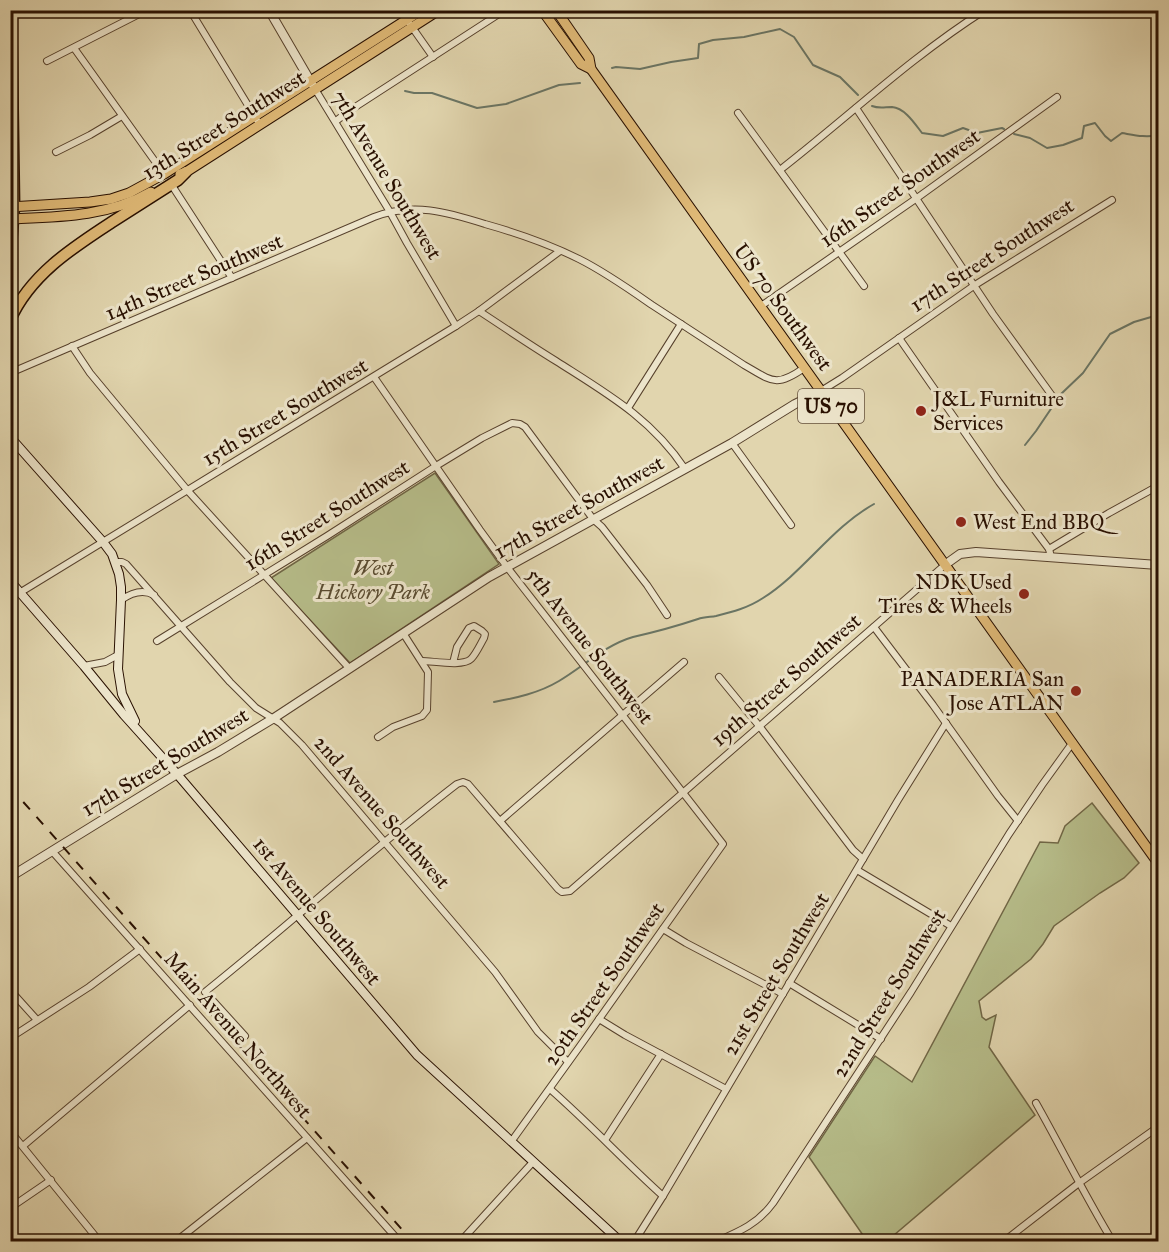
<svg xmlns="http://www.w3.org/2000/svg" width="1169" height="1252" viewBox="0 0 1169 1252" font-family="'IM FELL Great Primer',serif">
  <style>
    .green { fill: #b6bc89; stroke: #706645; stroke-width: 1.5 }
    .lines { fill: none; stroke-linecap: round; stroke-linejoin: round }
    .stream { stroke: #6a7564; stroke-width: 2 }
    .minor-casing { stroke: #57412c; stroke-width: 8 }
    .tertiary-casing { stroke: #57412c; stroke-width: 10 }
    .secondary-casing { stroke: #291001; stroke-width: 10 }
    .primary-casing { stroke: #291001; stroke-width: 11 }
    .trunk-casing { stroke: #291001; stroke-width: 13 }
    .motorway-casing { stroke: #291001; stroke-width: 13 }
    .minor { stroke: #ece4ca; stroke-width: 6 }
    .tertiary { stroke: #ece4ca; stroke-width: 8 }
    .secondary { stroke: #ece4ca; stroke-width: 8 }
    .primary { stroke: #e0ba77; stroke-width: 9 }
    .trunk { stroke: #e0ba77; stroke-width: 10 }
    .motorway { stroke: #e0ba77; stroke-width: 10 }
    .rail { stroke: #291001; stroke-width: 2; stroke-dasharray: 10 10; stroke-linecap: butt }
    .poi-dot { fill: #8f2418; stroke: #ece4ca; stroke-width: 2 }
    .labels { text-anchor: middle; stroke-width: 6; stroke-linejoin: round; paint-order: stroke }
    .shield { fill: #ece4ca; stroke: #64503d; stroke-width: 1.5 }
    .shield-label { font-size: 20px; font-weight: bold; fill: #291001 }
    .street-label { font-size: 21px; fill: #291001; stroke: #ece4ca }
    .poi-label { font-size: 21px; fill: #291001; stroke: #ece4ca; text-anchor: start }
    .park-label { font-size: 21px; font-style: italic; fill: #5a4c31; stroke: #ece4ca }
  </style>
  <rect width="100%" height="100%" fill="#e1d5ae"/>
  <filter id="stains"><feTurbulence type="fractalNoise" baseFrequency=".00333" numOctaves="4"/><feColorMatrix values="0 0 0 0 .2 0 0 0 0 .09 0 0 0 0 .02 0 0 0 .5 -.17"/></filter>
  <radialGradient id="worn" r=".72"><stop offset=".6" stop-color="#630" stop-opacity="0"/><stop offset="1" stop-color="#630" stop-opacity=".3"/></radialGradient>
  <!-- green -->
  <g class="green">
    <path d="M435,473L499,564L350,663L271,578Z"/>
    <path d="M1092,803L1139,863L1124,878L1100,893L1054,926L1043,944L1031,959L979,1001L982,1017L986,1020L996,1015L989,1047L1035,1115L887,1241H867L809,1157L875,1056L912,1082L1040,842L1058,843L1065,826Z"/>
  </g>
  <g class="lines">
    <!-- stream -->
    <g class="stream">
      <path d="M612,68L616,67L640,69L671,62L698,58L699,44L713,40L744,37L780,29L794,37L813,65L840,77L858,95"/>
      <path d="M405,91L414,93H432L477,108L506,104L559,85L580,83"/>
      <path d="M872,106C879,109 885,107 892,107C905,108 915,124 922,133L943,136L963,128L977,133L1002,128L1004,129"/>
      <path d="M1014,134L1030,138L1047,148L1063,145L1082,138L1084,126L1095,123L1105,136L1111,141L1122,133C1134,135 1146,138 1158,135"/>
      <path d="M1025,445L1036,431L1061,394L1083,373L1110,334L1134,322L1158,315"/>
      <path d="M494,702C516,698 539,693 559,681C583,667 605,645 633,637C655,632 677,626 698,619C704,617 711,617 716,616C732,612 748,608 763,598C804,572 831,528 874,504"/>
    </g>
    <!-- minor casing -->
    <g class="minor-casing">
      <g id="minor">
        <path d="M190,10L260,125"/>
        <path d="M400,10L433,57"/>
        <path d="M74,48L164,174"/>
        <path d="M47,61L147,10"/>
        <path d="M315,89L390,212L407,243L456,326"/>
        <path d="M856,108L993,314L1053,397"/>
        <path d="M738,113L864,286"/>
        <path d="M336,121L349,111L505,10"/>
        <path d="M56,152L90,135L122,116"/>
        <path d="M780,170C848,117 911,57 985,10"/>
        <path d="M171,184L232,278"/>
        <path d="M761,306L917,198L1057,97"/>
        <path d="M479,311C505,328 530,345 556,361C606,393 651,418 685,469"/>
        <path d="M899,338L999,482L1049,549L1051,557"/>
        <path d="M72,346L90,373L188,491L349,668"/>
        <path d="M10,373L374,217C413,202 447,212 485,224C517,233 549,244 579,259C605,272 629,289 652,305C683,325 713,345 744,365C772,381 776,388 804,368"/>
        <path d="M374,377L480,530L507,567L723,844L580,1046L511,1142"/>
        <path d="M821,391L842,378L975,285L1112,200"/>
        <path d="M628,408L681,324"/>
        <path d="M732,443L791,525"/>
        <path d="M1049,549L1109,513L1158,486"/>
        <path d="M115,562H122L126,564L230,682L256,708L280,723L302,745L495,972L538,1032L568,1062"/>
        <path d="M21,592L456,326L479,311L560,251"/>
        <path d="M121,600C131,593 143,589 154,595"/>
        <path d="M874,627L933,705L998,796L1018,821"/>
        <path d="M157,641L327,536L436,466L482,438L512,423L520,424L525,427L593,519L602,527L647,585L667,615"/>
        <path d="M422,661C433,661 463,667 471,659C476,654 480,645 484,638L485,634L482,631L474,626L469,628L457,647L453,663"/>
        <path d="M84,666L105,662L118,655"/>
        <path d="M719,677L760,727L853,850L863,859"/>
        <path d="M378,737L393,727L422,716L427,710L428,672L403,633"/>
        <path d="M500,821L684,662"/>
        <path d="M52,851L400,1242"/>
        <path d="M857,870L951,926"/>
        <path d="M663,929L686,943L783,994"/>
        <path d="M789,983L881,1039"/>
        <path d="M10,990L37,1020"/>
        <path d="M599,1019L625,1035L726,1089"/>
        <path d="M245,1036L205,992C290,924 371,850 457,784L463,782L468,784L558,889L562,892L570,891L946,564"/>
        <path d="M10,1038L89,987L140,949"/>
        <path d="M550,1089C589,1123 624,1161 663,1196"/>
        <path d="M1036,1103C1062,1149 1085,1196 1113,1242"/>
        <path d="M10,1131L100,1242"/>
        <path d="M605,1140L661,1054"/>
        <path d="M23,1146L190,1005"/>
        <path d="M10,1208L51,1180"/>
        <path d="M175,1242L307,1138"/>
        <path d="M460,1242L533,1162"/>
        <path d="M634,1242L663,1196L898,800L946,723"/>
        <path d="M715,1242C738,1232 758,1224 773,1203L911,992L1009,834L1042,785L1073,742"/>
        <path d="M1003,1242L1079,1183L1158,1127"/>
      </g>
    </g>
    <!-- tertiary casing -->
    <g class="tertiary-casing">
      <g id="tertiary">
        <path d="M269,10L312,84"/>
        <path d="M946,564L960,554L976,552L1158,565"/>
        <path d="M10,877L177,774L218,752L274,718L489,577L732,443L795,404L821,391"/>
      </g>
    </g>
    <!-- secondary casing -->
    <g class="secondary-casing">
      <g id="secondary">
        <path d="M10,437L103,542L112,554L119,574L121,587V600L118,669L122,694L135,721"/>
        <path d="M10,581L84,666L124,715L177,774L417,1055L621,1242"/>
      </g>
    </g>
    <!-- primary casing -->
    <g class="primary-casing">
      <g id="primary">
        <path d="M542,10L581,64L591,69"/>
        <path d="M556,10L589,58L591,69L1158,863"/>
        <path d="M180,174L186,172L439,10"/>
        <path d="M10,207L90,202L111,199L129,193L164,174L422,10"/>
        <path d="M10,219C58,217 108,217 151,192"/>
      </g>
    </g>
    <!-- trunk casing -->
    <g class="trunk-casing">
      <g id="trunk">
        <path d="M10,256L14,207"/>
        <path d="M10,320C30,275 72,248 112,222C134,208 156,194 178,180L186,172"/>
      </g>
    </g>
    <!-- motorway casing -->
    <g class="motorway-casing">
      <path id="motorway" d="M11,10L14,207"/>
    </g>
    <!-- minor -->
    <use href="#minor" class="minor"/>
    <!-- tertiary -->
    <use href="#tertiary" class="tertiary"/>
    <!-- secondary -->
    <use href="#secondary" class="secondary"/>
    <!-- primary -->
    <use href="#primary" class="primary"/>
    <!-- trunk -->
    <use href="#trunk" class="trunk"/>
    <!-- motorway -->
    <use href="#motorway" class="motorway"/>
    <!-- rail -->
    <path class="rail" d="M10,787L413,1242"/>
  </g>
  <!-- markers -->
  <g class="poi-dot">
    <circle cx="921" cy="411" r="6"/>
    <circle cx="961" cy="522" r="6"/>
    <circle cx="1024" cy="594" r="6"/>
    <circle cx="1076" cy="691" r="6"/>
  </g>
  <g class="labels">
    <!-- shield labels -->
    <rect class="shield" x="798" y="389" width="66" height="34" rx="4.5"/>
    <g class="shield-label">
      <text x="831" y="413">US 70</text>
    </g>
    <!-- street labels -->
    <g class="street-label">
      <text transform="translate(224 125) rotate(-32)" y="7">13th Street Southwest</text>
      <text transform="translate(387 175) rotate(59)" y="7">7th Avenue Southwest</text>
      <text transform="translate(900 188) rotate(-35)" y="7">16th Street Southwest</text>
      <text transform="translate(992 255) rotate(-33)" y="7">17th Street Southwest</text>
      <text transform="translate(194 277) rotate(-23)" y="7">14th Street Southwest</text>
      <text transform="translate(783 307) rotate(54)" y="7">US 70 Southwest</text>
      <text transform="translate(285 412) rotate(-31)" y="7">15th Street Southwest</text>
      <text transform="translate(579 507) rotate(-29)" y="7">17th Street Southwest</text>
      <text transform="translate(327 515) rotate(-32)" y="7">16th Street Southwest</text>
      <text transform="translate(590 646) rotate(52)" y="7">5th Avenue Southwest</text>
      <text transform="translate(786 680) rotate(-41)" y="7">19th Street Southwest</text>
      <text transform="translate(165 762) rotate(-31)" y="7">17th Street Southwest</text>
      <text transform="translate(382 812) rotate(49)" y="7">2nd Avenue Southwest</text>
      <text transform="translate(317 911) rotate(50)" y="7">1st Avenue Southwest</text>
      <text transform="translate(776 974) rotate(-59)" y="7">21st Street Southwest</text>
      <text transform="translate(604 984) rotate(-55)" y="7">20th Street Southwest</text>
      <text transform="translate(889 993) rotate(-58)" y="7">22nd Street Southwest</text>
      <text transform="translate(238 1035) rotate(49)" y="7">Main Avenue Northwest</text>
    </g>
    <!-- poi labels -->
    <g class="poi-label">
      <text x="933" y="406">J&amp;L Furniture<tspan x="933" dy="24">Services</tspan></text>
      <text x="973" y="529">West End BBQ</text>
      <text x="1012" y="589" text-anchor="end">NDK Used<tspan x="1012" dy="24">Tires &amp; Wheels</tspan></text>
      <text x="1064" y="686" text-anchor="end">PANADERIA San<tspan x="1064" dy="24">Jose ATLAN</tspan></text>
    </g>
    <!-- park labels -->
    <g class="park-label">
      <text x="373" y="575">West<tspan x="373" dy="24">Hickory Park</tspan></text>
    </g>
  </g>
  <!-- margin -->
  <rect width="1169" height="1252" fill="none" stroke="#e1d5ae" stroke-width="36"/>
  <rect x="12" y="12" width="1145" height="1228" fill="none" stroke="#291001" stroke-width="3"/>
  <rect x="18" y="18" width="1133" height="1216" fill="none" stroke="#291001" stroke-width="1.5"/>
  <rect width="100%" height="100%" filter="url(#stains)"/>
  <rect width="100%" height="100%" fill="url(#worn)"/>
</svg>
